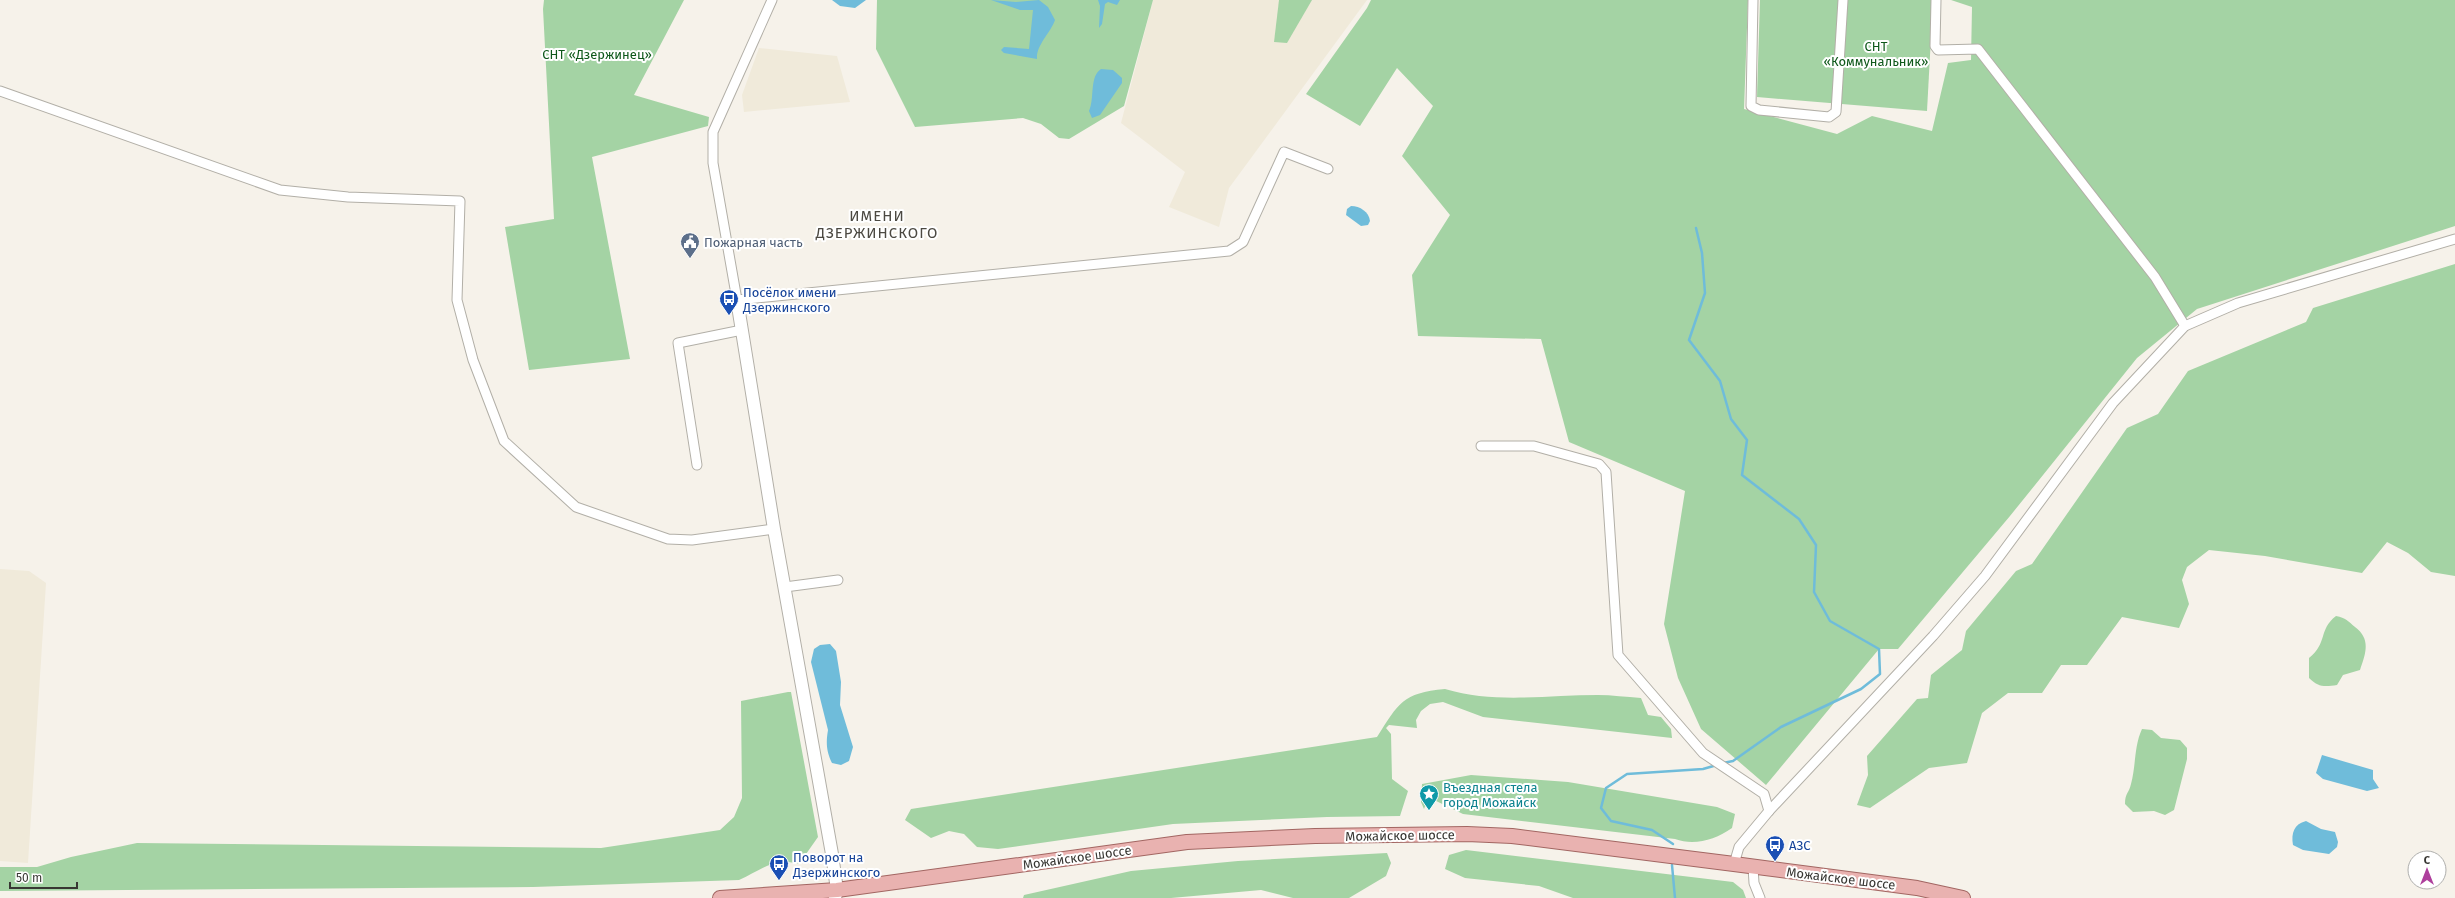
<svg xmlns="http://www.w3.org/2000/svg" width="2455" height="898" viewBox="0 0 2455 898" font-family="'Fira Sans',sans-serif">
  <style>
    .built { fill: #f0eada }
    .green { fill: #a4d3a4 }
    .water { fill: #6fbcda }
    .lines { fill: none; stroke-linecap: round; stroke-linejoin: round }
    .stream { stroke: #6fbcda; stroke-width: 2.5 }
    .street-casing { stroke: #b2afa7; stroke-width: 11 }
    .secondary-casing { stroke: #b2afa7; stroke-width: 14 }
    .primary-casing { stroke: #a26662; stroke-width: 16 }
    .street { stroke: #fff; stroke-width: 9 }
    .secondary { stroke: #fff; stroke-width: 12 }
    .primary { stroke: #e9b2b0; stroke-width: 14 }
    .labels { text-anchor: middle; stroke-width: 4; stroke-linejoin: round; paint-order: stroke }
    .park-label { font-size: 13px; fill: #0e581a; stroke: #fff }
    .service-label { font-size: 13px; fill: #4e5e75; stroke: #fff; text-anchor: start }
    .transit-label { font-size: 13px; fill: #164399; stroke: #fff; text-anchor: start }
    .culture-label { font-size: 13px; fill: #0d838f; stroke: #fff; text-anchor: start }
    .street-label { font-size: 13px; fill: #383733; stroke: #fff }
    .quarter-label { font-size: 15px; letter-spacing: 1px; fill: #4c4942; stroke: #fff }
  </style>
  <rect width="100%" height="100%" fill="#f6f2ea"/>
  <!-- built -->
  <g class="built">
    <path d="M1153,0H1367L1229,188L1219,227L1169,207L1185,172L1121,123Z"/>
    <path d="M759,48L837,56L850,102L744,112L742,95Z"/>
    <path d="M0,569L29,571L46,583L28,863L0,861Z"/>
  </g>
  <!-- green -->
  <g class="green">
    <path d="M544,0H684L634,95L709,117L708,126L592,157L630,359L529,370L505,227L554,219L543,9Z"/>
    <path d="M877,0H1153L1124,106L1069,139L1059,138L1041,124L1023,118L915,127L876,49Z"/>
    <path d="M1279,0H1312L1287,43L1274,42Z"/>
    <path d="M1371,0H1748L1744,109L1837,134L1872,116L1932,131L1948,63L1971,60L1972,7L1951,0H2455V226L2197,309L2137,358L2010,516L1898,649H1879L1766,785L1701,729L1678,678L1664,624L1685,491L1569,442L1541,339L1418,336L1412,275L1450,215L1402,156L1433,106L1397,68L1360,126L1306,94L1367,8Z"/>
    <path d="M1760,0H1933L1927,111L1757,97Z"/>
    <path d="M2455,264V576L2431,572L2408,553L2387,542L2362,573L2265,556L2209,550L2187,567L2182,580L2189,604L2179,628L2122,617L2087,665H2061L2042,693H2008L1982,713L1967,763L1929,768L1870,808L1857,805L1868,775L1867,756L1917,699L1928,698L1931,675L1962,650L1966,631L2016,571L2032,564L2127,428L2158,414L2188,371L2306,322L2313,308Z"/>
    <path d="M2336,616C2346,618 2348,621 2355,627C2371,639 2366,653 2360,670L2343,675L2337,685C2324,687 2318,687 2309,678V658C2328,643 2318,630 2336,616Z"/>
    <path d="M1445,689C1495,704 1546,695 1598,695C1612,695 1626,697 1641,698L1648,715L1661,717L1671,729L1672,738L1483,717L1443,702L1430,704L1421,711L1416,720L1417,728L1389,725L1386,728L1391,734L1392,779L1408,791L1400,816L1327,817L1173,824L998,849L977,847L964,834L949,831L931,838L905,820L911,809L1377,737C1399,703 1402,693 1445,689Z"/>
    <path d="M788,692H791L818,837L799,864C773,857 762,870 739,880L533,887L0,891V867H37L71,857L137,843L601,848L720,830L734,817L742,798L741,701Z"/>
    <path d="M2142,729L2152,730L2161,738L2180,740L2187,748V759L2174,810L2165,815L2154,811L2133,812L2125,804C2125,793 2129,793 2131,784C2136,766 2134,746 2142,729Z"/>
    <path d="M1471,775L1568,782L1717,807L1735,814L1732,828C1715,840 1694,846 1675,839L1463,814L1432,799L1427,801L1424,809L1421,802L1422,784Z"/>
    <path d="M1466,850L1733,882L1743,890L1746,898H1573L1539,886L1465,878L1445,869L1449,855Z"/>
    <path d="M1387,853L1391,863L1386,876L1349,898H1293L1261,890L1171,898H1023L1024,895L1131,871L1238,861Z"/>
  </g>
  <!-- water -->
  <g class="water">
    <path d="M832,0H866L855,8L840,6Z"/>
    <path d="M991,0L1016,2L1039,0L1048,7L1055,20C1050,34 1036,45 1037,59L1004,53L1001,50L1004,47L1029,49L1033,10H1020Z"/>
    <path d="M1098,0H1120L1117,5L1108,2L1105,4L1102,24L1099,28L1100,6Z"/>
    <path d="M1101,69L1113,70L1122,78V83L1100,115L1092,118L1089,111C1095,98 1089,77 1101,69Z"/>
    <path d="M1351,206C1360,206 1369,212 1370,221L1368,225L1361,226L1346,215L1347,209Z"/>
    <path d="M830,644L836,651L841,682L840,705L853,747L849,761L841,765L832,763C826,751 826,742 828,730L811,662L814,649L820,645Z"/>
    <path d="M2322,755L2373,770V779L2379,788L2367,791L2323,779L2316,773Z"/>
    <path d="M2306,821L2321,829L2335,832L2338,842L2337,847L2329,854L2303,850L2293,845C2291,833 2294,824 2306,821Z"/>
  </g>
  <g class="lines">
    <!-- stream -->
    <g class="stream">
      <path d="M1696,228L1702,253L1705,293L1689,340L1720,381L1731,419L1747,440L1742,475L1799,519L1816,545L1814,592L1830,621L1879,649L1880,674L1861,689L1781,727L1733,761L1723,763"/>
      <path d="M1673,844L1652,830L1611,821L1601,808L1606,788L1627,774L1703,769L1717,765"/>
      <path d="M1672,865L1675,898"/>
    </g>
    <!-- street casing -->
    <g class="street-casing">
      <g id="street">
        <path d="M772,0L713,132V163L737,300L1229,251L1243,242L1284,152L1328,169"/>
        <path d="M1753,0L1751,106L1759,110L1829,117L1836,112L1843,0"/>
        <path d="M1936,0L1935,46L1938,50L1978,49L2155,277L2185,326"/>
        <path d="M0,91L280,190L348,197L460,201L457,300L473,360L504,441L576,507L668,539L692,540L774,529"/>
        <path d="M1481,446H1534L1599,464L1606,472L1618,655L1703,753L1764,794L1769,811"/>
        <path d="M697,465L678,343L742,330"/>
        <path d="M785,587L838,580"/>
        <path d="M1734,864L1739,847L1769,811L1933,636L1985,576L2113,403L2185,326L2238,303L2455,239"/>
        <path d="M1753,867L1754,883L1760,898"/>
      </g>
    </g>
    <!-- secondary casing -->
    <g class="secondary-casing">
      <path id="secondary" d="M737,300L774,529L832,854L837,890L835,898"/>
    </g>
    <!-- primary casing -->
    <g class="primary-casing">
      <path id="primary" d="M720,898L837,890L1187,842L1315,836L1467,834L1512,836L1734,864L1917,888L1963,898"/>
    </g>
    <!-- street -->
    <use href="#street" class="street"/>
    <!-- secondary -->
    <use href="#secondary" class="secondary"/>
    <!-- primary -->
    <use href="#primary" class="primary"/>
  </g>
  <!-- icons -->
  <defs>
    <g id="civic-pin" transform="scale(1)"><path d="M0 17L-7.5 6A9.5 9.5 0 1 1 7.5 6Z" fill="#5c6f8a" stroke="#fff"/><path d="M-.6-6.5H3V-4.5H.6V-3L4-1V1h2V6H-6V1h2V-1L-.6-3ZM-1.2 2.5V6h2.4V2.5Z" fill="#fff"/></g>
    <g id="bus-pin" transform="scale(1)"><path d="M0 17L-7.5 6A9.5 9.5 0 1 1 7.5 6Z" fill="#1a4fb4" stroke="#fff"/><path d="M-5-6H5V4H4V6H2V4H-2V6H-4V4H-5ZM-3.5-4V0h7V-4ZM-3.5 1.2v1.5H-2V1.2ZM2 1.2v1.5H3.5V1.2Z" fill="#fff"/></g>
    <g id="sight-pin" transform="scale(1)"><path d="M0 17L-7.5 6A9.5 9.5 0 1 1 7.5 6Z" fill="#0f9aa8" stroke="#fff"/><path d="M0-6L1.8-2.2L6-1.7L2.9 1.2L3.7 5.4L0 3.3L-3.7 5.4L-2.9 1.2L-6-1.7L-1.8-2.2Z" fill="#fff"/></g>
  </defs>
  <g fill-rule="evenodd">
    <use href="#civic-pin" x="690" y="242"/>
    <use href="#bus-pin" x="729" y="299"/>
    <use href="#sight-pin" x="1429" y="794"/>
    <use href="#bus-pin" x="1775" y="845"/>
    <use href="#bus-pin" x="779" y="864"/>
  </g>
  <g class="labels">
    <!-- park labels -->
    <g class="park-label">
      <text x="1876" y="51">СНТ<tspan x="1876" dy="15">«Коммунальник»</tspan></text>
      <text x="597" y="59">СНТ «Дзержинец»</text>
    </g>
    <!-- service labels -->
    <g class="service-label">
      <text x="704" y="247">Пожарная часть</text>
    </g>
    <!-- transit labels -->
    <g class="transit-label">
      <text x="743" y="297">Посёлок имени<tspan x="743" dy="15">Дзержинского</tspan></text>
      <text x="1789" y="850">АЗС</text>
      <text x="793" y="862">Поворот на<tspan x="793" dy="15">Дзержинского</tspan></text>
    </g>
    <!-- culture labels -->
    <g class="culture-label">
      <text x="1443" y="792">Въездная стела<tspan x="1443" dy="15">город Можайск</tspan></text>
    </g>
    <!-- street labels -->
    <g class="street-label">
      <text transform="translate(1400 835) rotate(-1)" y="5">Можайское шоссе</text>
      <text transform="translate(1077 857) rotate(-8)" y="5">Можайское шоссе</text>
      <text transform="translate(1841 878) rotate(7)" y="5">Можайское шоссе</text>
    </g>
    <!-- quarter labels -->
    <g class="quarter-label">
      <text x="877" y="221">ИМЕНИ<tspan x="877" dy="17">ДЗЕРЖИНСКОГО</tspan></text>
    </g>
  </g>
  <!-- north arrow -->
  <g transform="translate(2427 870)"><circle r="19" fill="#ffffff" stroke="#afafad"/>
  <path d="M0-3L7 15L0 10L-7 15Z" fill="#ae3f9c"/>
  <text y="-6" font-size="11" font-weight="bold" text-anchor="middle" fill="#383733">С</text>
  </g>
  <!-- scale -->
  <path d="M10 882v6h67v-6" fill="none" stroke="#383733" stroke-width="2"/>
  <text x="16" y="882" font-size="12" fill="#383733" stroke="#ffffff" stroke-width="3" paint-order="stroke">50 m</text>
</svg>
